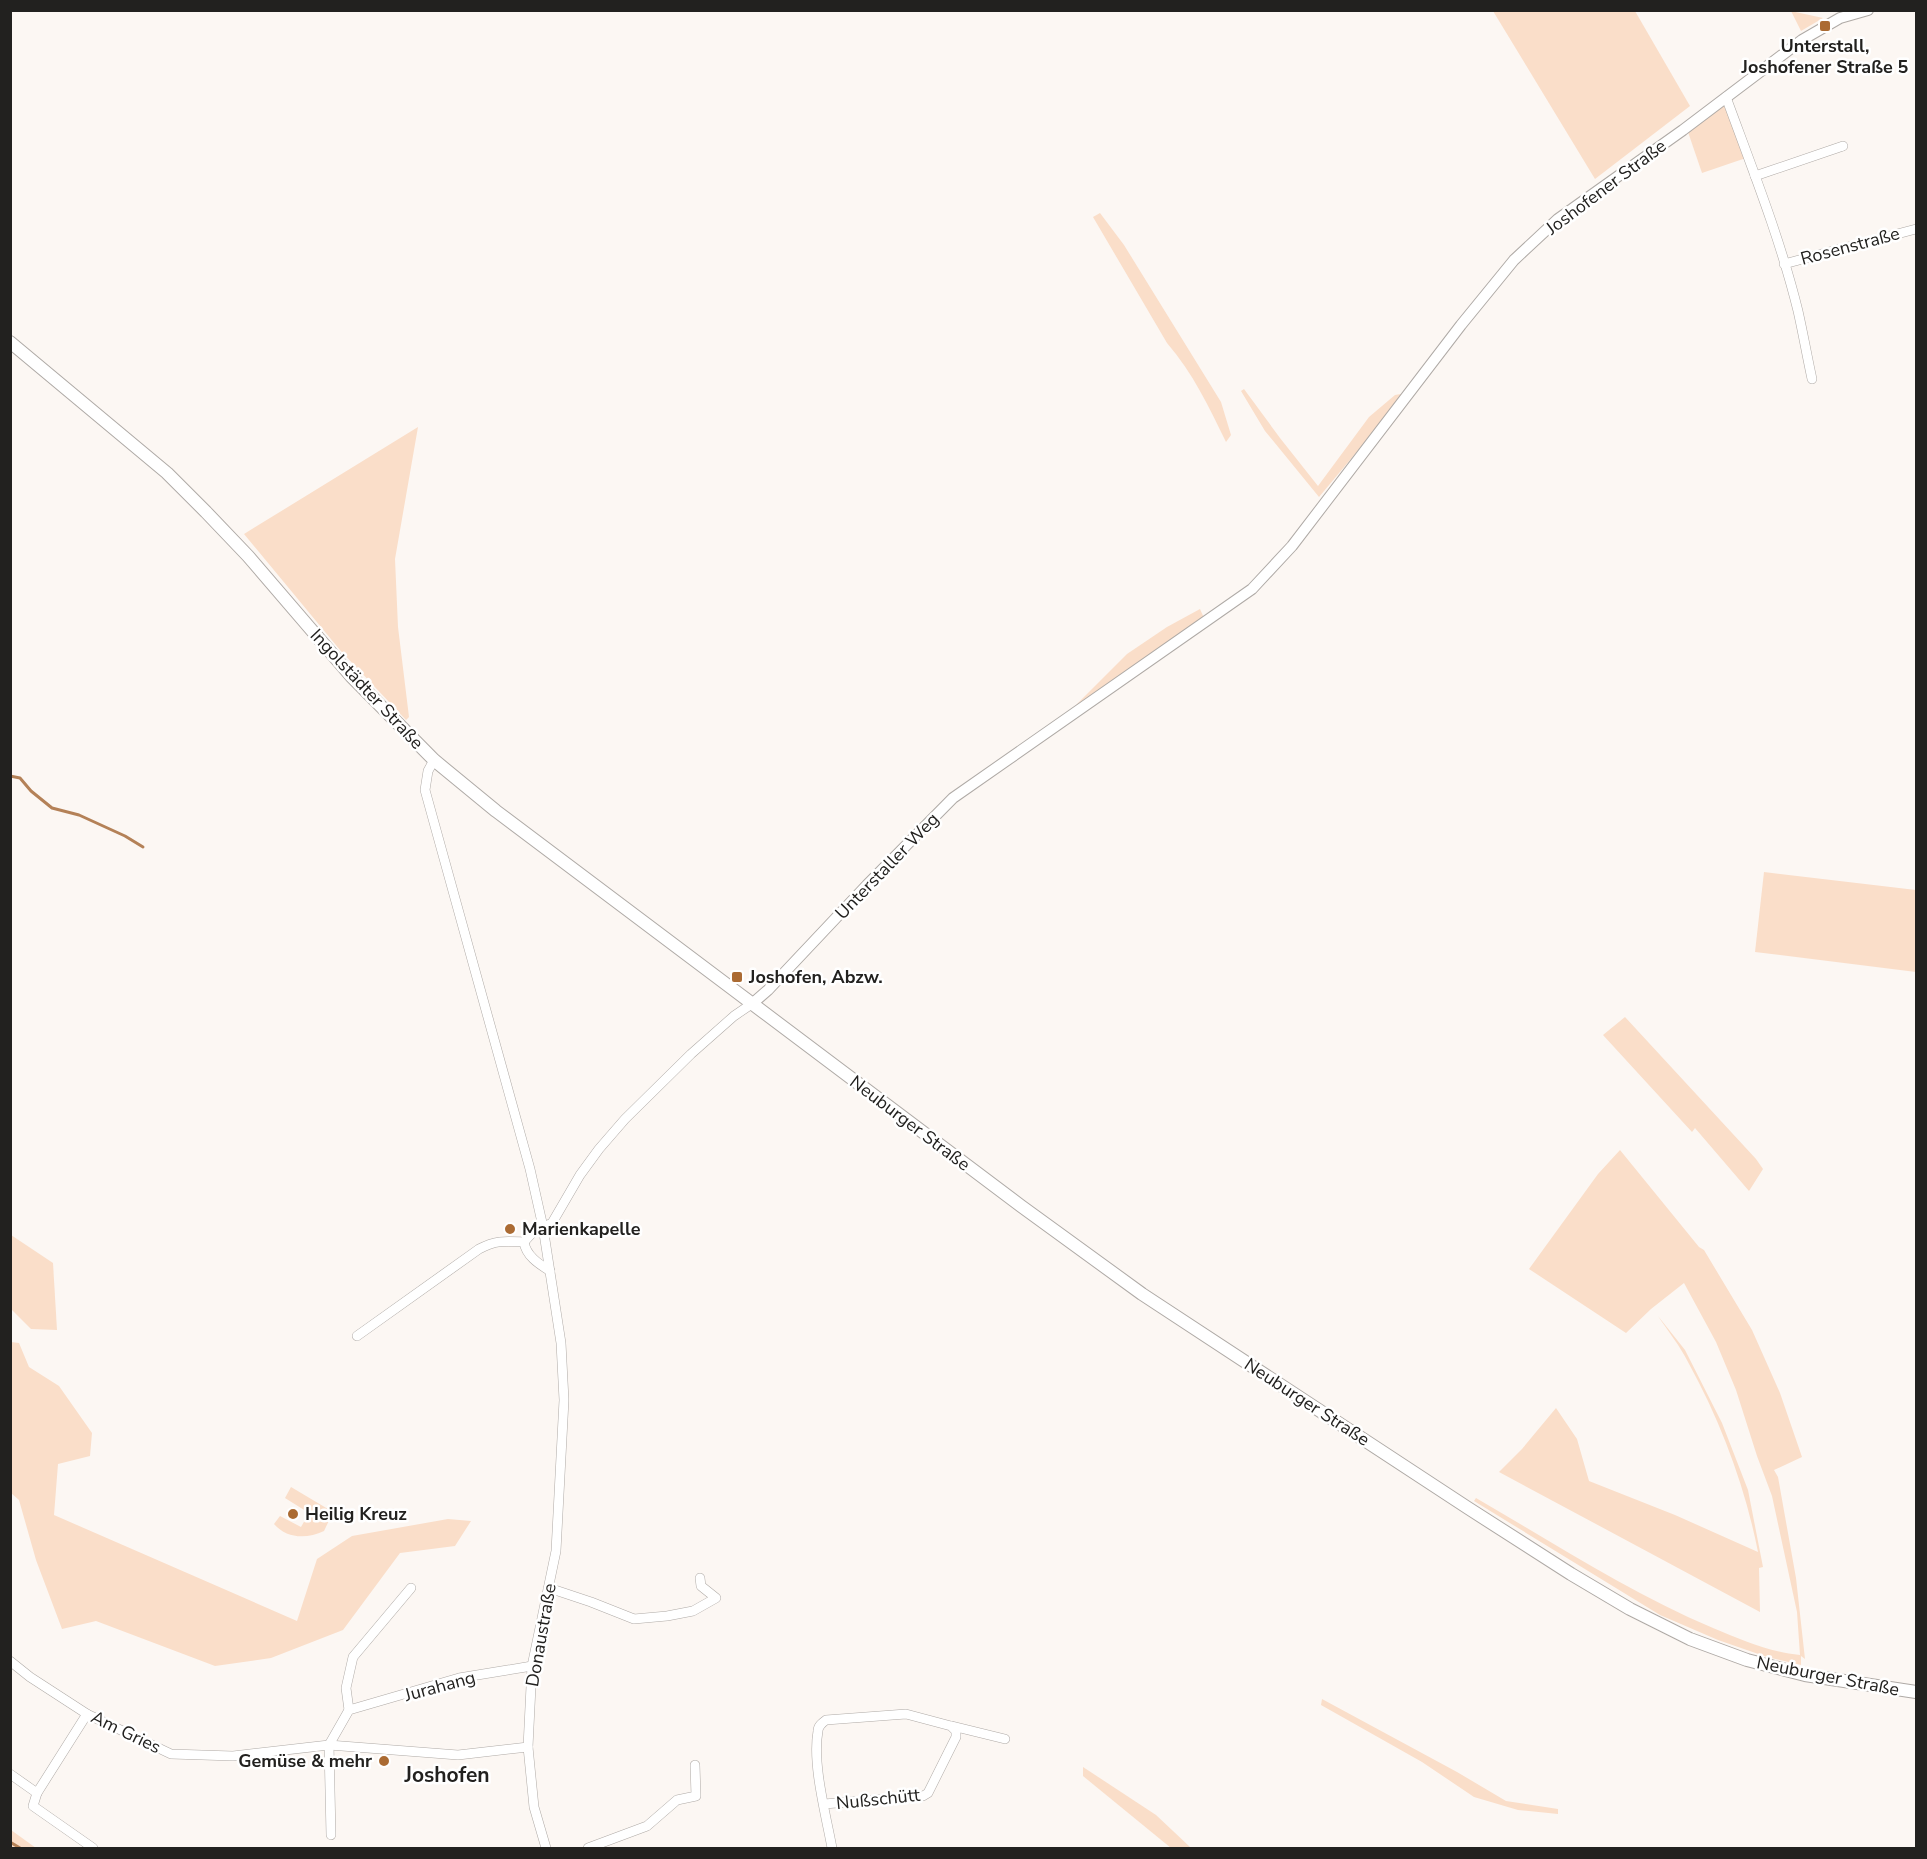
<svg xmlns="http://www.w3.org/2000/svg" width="1927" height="1859" viewBox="0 0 1927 1859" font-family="'Nunito Sans',sans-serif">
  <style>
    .green { fill: #fadec9 }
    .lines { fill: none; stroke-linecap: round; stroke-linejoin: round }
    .stream { stroke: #b48157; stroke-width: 3 }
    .minor-casing { stroke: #afaaa6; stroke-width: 10 }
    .tertiary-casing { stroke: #afaaa6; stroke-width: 12 }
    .secondary-casing { stroke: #afaaa6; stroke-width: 14 }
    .minor { stroke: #fff; stroke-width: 9 }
    .tertiary { stroke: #fff; stroke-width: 10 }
    .secondary { stroke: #fff; stroke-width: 12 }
    .poi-dot { fill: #ab6b33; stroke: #fff; stroke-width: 2 }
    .labels { text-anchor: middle; stroke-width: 5; stroke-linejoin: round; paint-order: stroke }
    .poi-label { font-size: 18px; font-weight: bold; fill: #22211f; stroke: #fff; text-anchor: start }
    .street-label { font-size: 18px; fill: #22211f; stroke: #fff }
    .quarter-label { font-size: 21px; font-weight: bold; fill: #22211f; stroke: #fff }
  </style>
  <rect width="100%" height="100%" fill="#fcf7f3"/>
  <!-- green -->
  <g class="green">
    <path d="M1493,11H1635L1690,106L1595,179Z"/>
    <path d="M1791,11L1823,18L1801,31Z"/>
    <path d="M1723,105L1728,112L1746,158L1702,173L1688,132Z"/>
    <path d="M1100,213L1124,245L1221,402L1231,435L1226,442C1209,407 1193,373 1167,343L1093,217Z"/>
    <path d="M1244,389L1280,438L1318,486L1369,417L1395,395L1406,393L1319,497L1265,431L1241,391Z"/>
    <path d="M418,427L395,559L398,627L409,717L406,720L340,650L244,534Z"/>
    <path d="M1200,609L1204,618L1076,705L1127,654L1167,627Z"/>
    <path d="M1764,872L1916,890V972L1755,952Z"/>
    <path d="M1625,1017L1756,1159L1763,1169L1749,1191L1695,1128L1692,1132L1603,1035Z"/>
    <path d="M1620,1150L1699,1247L1704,1250L1752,1330L1780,1393L1802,1457L1774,1470L1778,1477L1796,1578L1805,1659L1801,1656V1665L1767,1657L1718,1640L1660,1615L1474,1501L1476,1498C1554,1543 1630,1593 1713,1628C1742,1640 1769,1652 1800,1655L1797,1612L1772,1496L1757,1456L1736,1390L1716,1342L1684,1283L1651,1309L1626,1333L1529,1269L1598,1174Z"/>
    <path d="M11,1235L53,1263L57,1330L31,1329L11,1309Z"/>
    <path d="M1658,1316L1685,1350L1722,1423L1748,1490L1763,1567L1759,1568L1760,1612L1499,1472L1522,1449L1556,1408L1577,1439L1589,1481L1675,1515L1758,1552C1745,1486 1721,1422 1688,1362C1680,1346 1668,1331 1658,1316Z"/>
    <path d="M11,1342L19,1343L29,1367L59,1386L92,1433L90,1456L58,1464L54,1515L297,1621L317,1559L352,1536L448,1519L471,1521L455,1546L400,1553L343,1630L271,1658L215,1666L96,1621L62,1629L36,1560L19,1500L11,1493Z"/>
    <path d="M291,1487L333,1512L324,1531C307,1539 287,1539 274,1524L280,1516L301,1527L309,1513L285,1498Z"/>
    <path d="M1322,1699L1457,1772L1506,1801L1558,1809V1814L1518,1810L1474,1797L1422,1762L1321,1705Z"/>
    <path d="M1083,1767L1156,1815L1190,1847L1188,1848H1171L1083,1776Z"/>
    <path d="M10,1830H11L36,1848H11Z"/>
  </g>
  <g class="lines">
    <!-- stream -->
    <g class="stream">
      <path d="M10,776L20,778L31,791L52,808L79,815L125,836L143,847"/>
      <path d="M10,1842L20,1848"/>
    </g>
    <!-- minor casing -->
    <g class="minor-casing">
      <g id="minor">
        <path d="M1726,97C1752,168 1780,238 1798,311C1803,333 1807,356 1812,379"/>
        <path d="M1755,176L1843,146"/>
        <path d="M1784,264L1916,229"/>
        <path d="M434,760L428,771L425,790L530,1169L543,1227L561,1343L564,1400L556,1551L532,1666L528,1747L534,1807L546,1848"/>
        <path d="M524,1242C526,1256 539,1264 550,1271"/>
        <path d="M357,1336L479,1249C496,1240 505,1241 524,1242L534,1231L552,1223L580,1175L599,1149L625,1119L691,1054L734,1016L753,1003"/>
        <path d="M549,1588L591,1602L634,1619L667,1616L693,1611L716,1598L701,1586L700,1578"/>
        <path d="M10,1661L30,1677L87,1714L171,1754L233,1756L329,1745L458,1755L528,1747"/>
        <path d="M349,1710L346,1688L353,1657L411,1588"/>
        <path d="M87,1714L37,1793L33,1806L93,1848"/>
        <path d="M952,1726L1005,1739"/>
        <path d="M10,1774L37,1793"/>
        <path d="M824,1804L923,1796L928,1793L956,1737V1731L951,1726L906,1714L826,1720C822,1723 818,1726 818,1731C812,1764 826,1815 832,1848"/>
        <path d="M331,1835L329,1745L349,1710L459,1678L532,1666"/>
        <path d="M588,1848L647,1826L677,1800L696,1796L695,1765"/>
      </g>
    </g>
    <!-- tertiary casing -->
    <g class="tertiary-casing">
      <path id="tertiary" d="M753,1003L768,990L867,885L953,798L1252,589L1292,546L1461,325L1514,260L1558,219L1683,130L1802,40L1840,18L1868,10"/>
    </g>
    <!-- secondary casing -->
    <g class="secondary-casing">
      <path id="secondary" d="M10,342L167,473L206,512L248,556L351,676L434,760L496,811L730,987L1021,1206L1142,1294L1468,1508L1571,1574L1630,1609L1690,1639L1747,1660L1805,1675L1916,1692"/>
    </g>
    <!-- minor -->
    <use href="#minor" class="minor"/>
    <!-- tertiary -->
    <use href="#tertiary" class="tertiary"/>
    <!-- secondary -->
    <use href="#secondary" class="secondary"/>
  </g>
  <!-- markers -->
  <g class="poi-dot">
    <rect x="1819" y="20" width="12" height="12" rx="3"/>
    <rect x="731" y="971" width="12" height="12" rx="3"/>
    <circle cx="510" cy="1229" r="6"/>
    <circle cx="293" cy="1514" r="6"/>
    <circle cx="384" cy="1761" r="6"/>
  </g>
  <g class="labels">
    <!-- poi labels -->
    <g class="poi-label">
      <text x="1825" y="52" text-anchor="middle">Unterstall,<tspan x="1825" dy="21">Joshofener Straße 5</tspan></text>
      <text x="749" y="983">Joshofen, Abzw.</text>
      <text x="522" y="1235">Marienkapelle</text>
      <text x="305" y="1520">Heilig Kreuz</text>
      <text x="372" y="1767" text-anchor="end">Gemüse &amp; mehr</text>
    </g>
    <!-- street labels -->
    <g class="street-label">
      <text transform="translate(1606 187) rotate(-37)" y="6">Joshofener Straße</text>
      <text transform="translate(1850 246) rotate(-15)" y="6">Rosenstraße</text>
      <text transform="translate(367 689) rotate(47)" y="6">Ingolstädter Straße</text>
      <text transform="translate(887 866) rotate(-46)" y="6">Unterstaller Weg</text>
      <text transform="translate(910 1123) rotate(37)" y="6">Neuburger Straße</text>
      <text transform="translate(1307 1402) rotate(33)" y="6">Neuburger Straße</text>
      <text transform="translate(541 1635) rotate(-80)" y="6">Donaustraße</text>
      <text transform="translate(1828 1676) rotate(11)" y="6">Neuburger Straße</text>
      <text transform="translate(440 1686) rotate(-15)" y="6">Jurahang</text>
      <text transform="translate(126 1732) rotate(26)" y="6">Am Gries</text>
      <text transform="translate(878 1799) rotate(-6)" y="6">Nußschütt</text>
    </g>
    <!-- quarter labels -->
    <g class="quarter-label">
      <text x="447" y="1782">Joshofen</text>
    </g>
  </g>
  <!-- border -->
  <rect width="1927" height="1859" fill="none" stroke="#22211f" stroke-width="24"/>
</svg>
